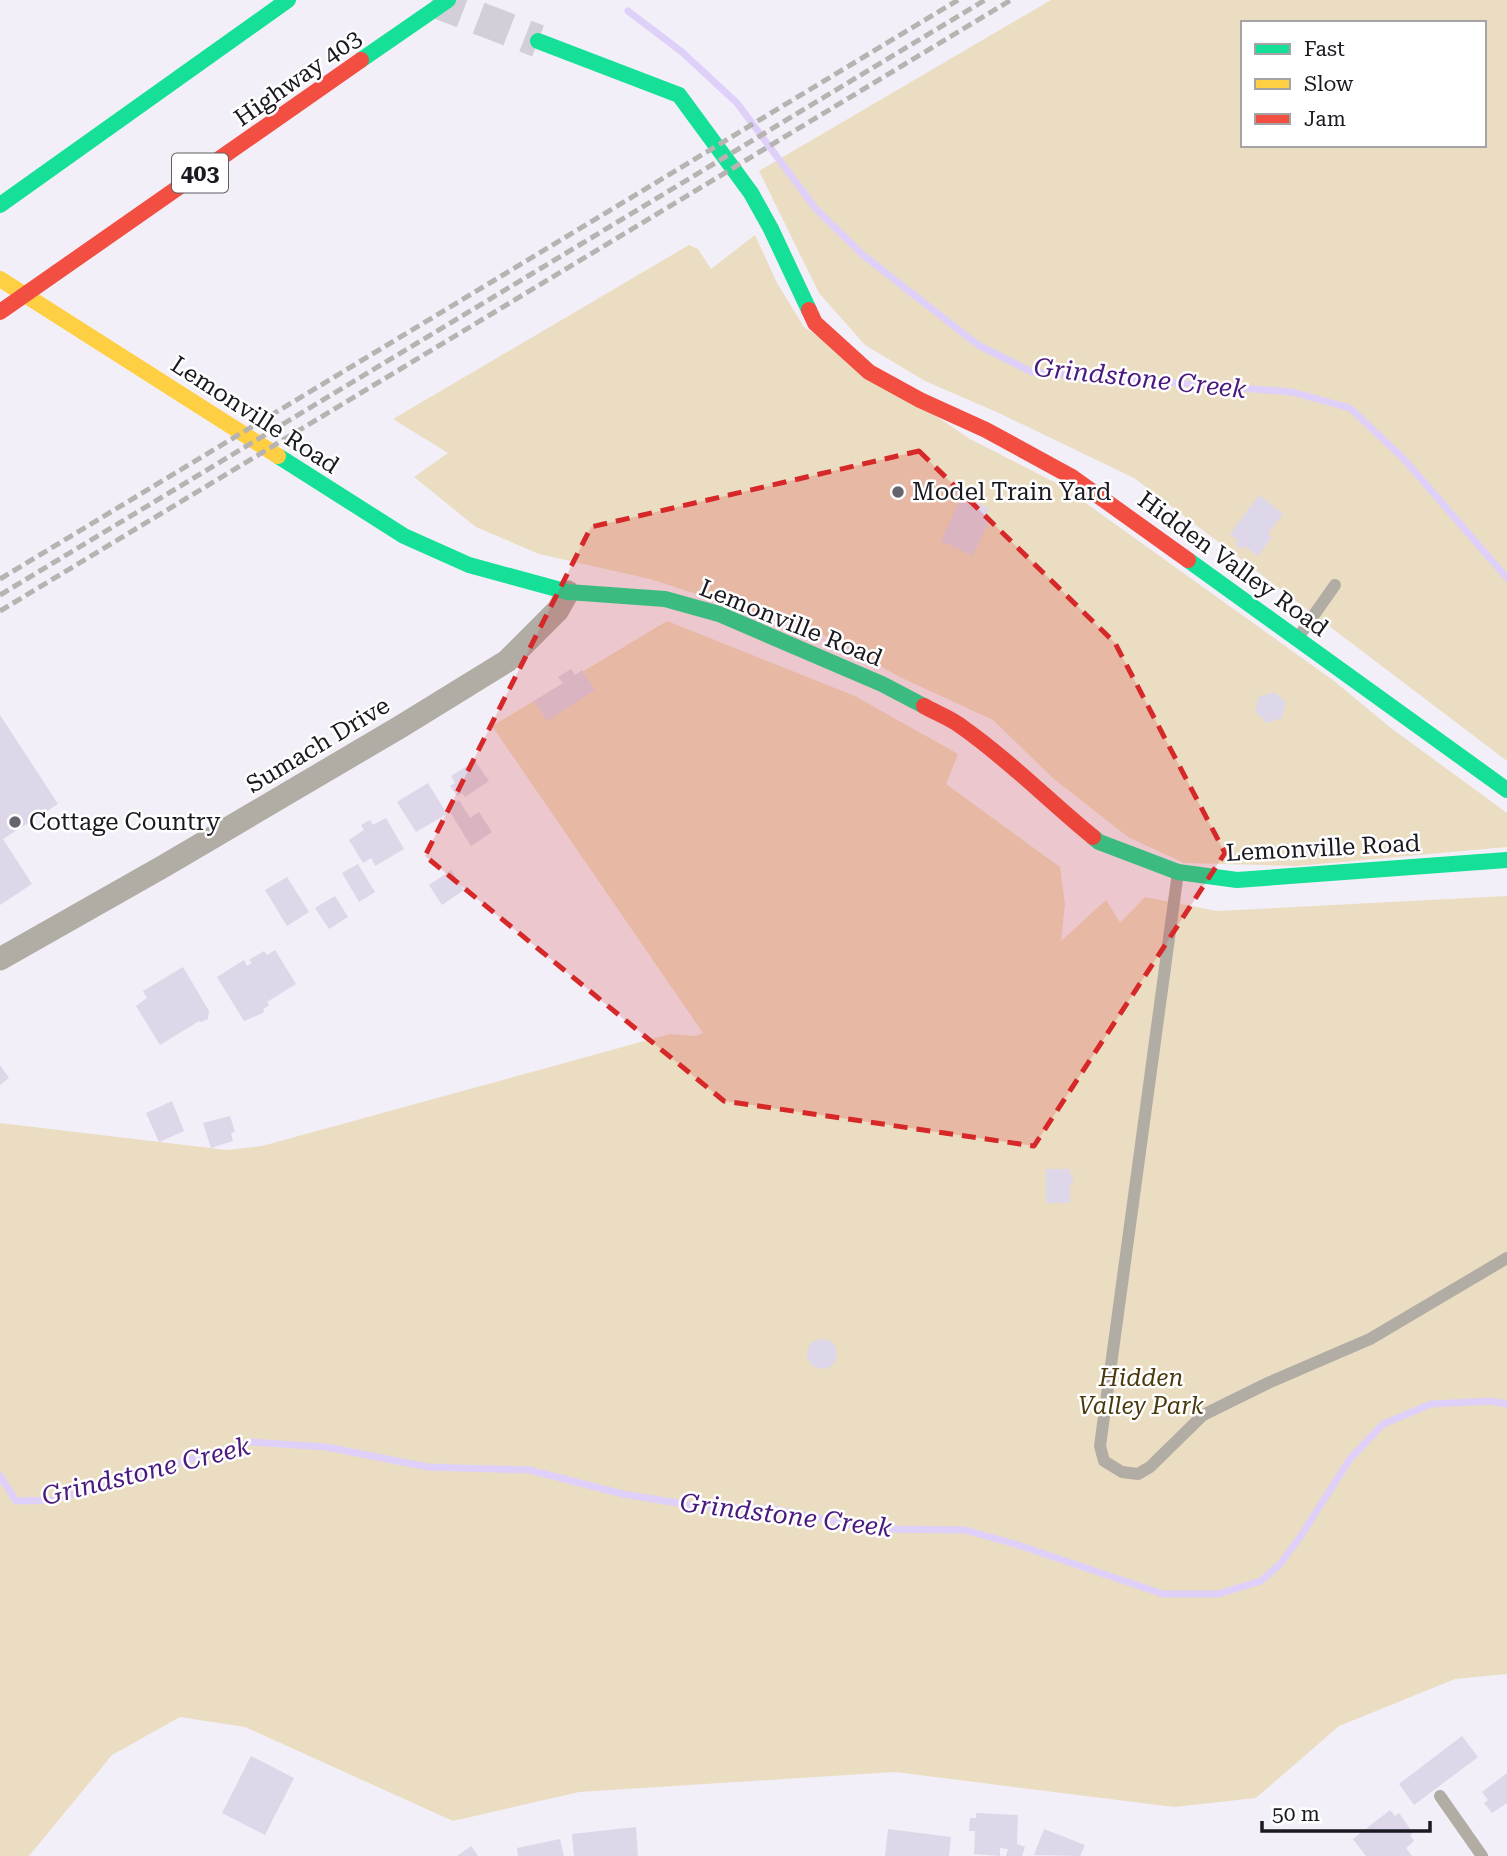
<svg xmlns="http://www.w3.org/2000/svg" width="1507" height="1856" viewBox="0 0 1507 1856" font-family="'Roboto Serif',serif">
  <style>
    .green { fill: #ebddc2; fill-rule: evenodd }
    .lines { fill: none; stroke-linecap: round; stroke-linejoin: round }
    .stream { stroke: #ded0f9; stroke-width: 7 }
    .building { fill: #ddd7e9 }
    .secondary-tunnel { stroke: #d2cfd8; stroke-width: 33; stroke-dasharray: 33 17; stroke-linecap: butt }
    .lane { stroke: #b1ada5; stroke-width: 12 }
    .street { stroke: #b1ada5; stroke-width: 23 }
    .fast { stroke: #16e098; stroke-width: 16 }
    .slow { stroke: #ffcf43; stroke-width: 16 }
    .jam { stroke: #f24e42; stroke-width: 16 }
    .rail { stroke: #b6b3b1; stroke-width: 5; stroke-dasharray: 10 5; stroke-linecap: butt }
    .marked { fill: #d62828; fill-opacity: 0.2; stroke: #d62828; stroke-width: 5; stroke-dasharray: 14 9; stroke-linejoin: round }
    .poi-dot { fill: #66646c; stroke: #fff; stroke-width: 2.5 }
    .labels { text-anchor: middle; stroke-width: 5; stroke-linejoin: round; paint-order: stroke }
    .shield { fill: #fff; stroke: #5f5e63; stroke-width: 2 }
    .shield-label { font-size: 23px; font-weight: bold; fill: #1b1920 }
    .street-label { font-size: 24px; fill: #1b1920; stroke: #fff }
    .poi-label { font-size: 24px; fill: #1b1920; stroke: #fff; text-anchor: start }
    .park-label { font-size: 24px; font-style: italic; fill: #49390d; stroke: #fff }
    .water-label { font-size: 26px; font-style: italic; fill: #4a197f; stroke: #fff }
  </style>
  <rect width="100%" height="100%" fill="#f2eff8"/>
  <!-- green -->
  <g class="green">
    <path d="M1051,0H1507V761L1134,478L999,413L925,381L865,345L819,293L759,171ZM1243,23H1484V145H1243Z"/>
    <path d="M755,235L777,283L804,327L970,439L1062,486L1334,681L1391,728L1507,813V847L1297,866L1184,863L1128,837L1054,779L993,720L900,677L821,634L650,579L539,554L476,527L414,477L448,453L393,419L689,245L698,249L711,269Z"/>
    <path d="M667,621L855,696L958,754L946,784L1060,867L1065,904L1061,941L1106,900L1120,923L1145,897L1217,911L1507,896V1674L1455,1679L1339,1726L1256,1798L1174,1807L895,1772L579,1792L453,1821L245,1727L180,1717L112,1755L29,1856H0V1123L227,1150L262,1146L670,1034L695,1036L703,1033L492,726Z"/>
  </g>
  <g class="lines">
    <!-- stream -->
    <g class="stream">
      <path d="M628,11L682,52L737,103L816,209L863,255L978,345L1032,372L1292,392L1350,408L1403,458L1507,578"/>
      <path d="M0,1476L16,1501L53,1500L250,1442L326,1447L428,1467L529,1470L623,1494L696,1506L774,1509L872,1529L965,1530L1018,1545L1163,1594H1218L1261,1581L1280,1564L1300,1537L1350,1459L1383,1424L1431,1404L1491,1401L1507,1404"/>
    </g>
  </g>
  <!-- building -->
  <g class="building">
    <path d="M1259,495L1283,514L1268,534L1272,537L1258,556L1245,546L1242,550L1235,544L1238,541L1230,534Z"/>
    <path d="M962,496L989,508L985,516L990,518L973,556L941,541Z"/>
    <path d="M571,669L575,675L582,670L595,690L547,721L534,701L563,683L558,677Z"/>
    <path d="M1274,692L1286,702L1282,718L1267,723L1255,712L1258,697Z"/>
    <path d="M0,715L58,804L3,839L32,884L0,905Z"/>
    <path d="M475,761L489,781L465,797L462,793L457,796L450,786L455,783L451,776Z"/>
    <path d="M428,783L447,814L416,832L397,802Z"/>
    <path d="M459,800L470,818L479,812L492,832L471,846L447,807Z"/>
    <path d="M386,818L404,849L375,866L371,858L363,863L349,840L364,830L361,825L370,820L373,825Z"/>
    <path d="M358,864L375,892L359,902L342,873Z"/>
    <path d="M451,870L464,890L442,905L429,885Z"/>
    <path d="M287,877L309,912L287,926L265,890Z"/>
    <path d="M335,896L348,917L329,929L315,908Z"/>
    <path d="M275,950L296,984L267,1002L269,1005L264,1009L263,1013L244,1021L217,977L244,960L247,966L252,963L249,960L264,951L267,955Z"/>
    <path d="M183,967L209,1011L208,1019L201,1022L199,1021L160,1045L136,1006L147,998L143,991Z"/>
    <path d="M0,1065L9,1078L0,1085Z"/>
    <path d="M172,1101L184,1131L159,1142L146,1113Z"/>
    <path d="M230,1116L235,1132L231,1133L233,1141L211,1148L203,1123Z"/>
    <path d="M1046,1169H1070V1174L1073,1175V1183H1070V1203H1046Z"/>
    <circle cx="822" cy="1354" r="15"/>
    <path d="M1462,1736L1478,1757L1414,1805L1399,1784Z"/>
    <path d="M251,1756L294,1778L265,1835L222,1813Z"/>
    <path d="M1507,1773V1803L1492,1813L1484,1803L1488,1800L1482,1792Z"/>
    <path d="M1390,1810L1395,1816L1399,1813L1413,1833L1410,1835L1414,1841L1406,1848L1412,1856H1366L1353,1839Z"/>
    <path d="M976,1813L1018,1815L1017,1844L1025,1847L1022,1856H1006L1008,1849L1000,1848V1856L974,1854L975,1831H969L970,1818H976Z"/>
    <path d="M636,1827L638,1856H574L572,1834Z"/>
    <path d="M888,1829L951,1837L949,1856H885Z"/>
    <path d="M1044,1829L1085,1845L1080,1856L1034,1855Z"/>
    <path d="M560,1839L564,1856H518L517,1848Z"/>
    <path d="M471,1846L478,1856H457Z"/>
  </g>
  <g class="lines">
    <!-- secondary-tunnel -->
    <path class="secondary-tunnel" d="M432,0L538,41"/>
    <!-- lane -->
    <g class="lane">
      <path d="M1297,639L1335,585"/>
      <path d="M1178,872L1100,1446L1104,1461L1122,1472L1138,1474L1150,1467L1203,1415L1268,1383L1370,1339L1507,1258"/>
      <path d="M1440,1796L1482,1856"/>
    </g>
    <!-- street -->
    <path class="street" d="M0,959L164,866L400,727L507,661L558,610L568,592"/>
    <!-- fast -->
    <g class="fast">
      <path d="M538,41L679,95L751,193L771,229L809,310"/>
      <path d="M361,60L448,0"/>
      <path d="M0,205L288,0"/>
      <path d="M278,456L404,536L469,565L568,592L665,599L719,614L882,684L924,706"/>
      <path d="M1188,560L1507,790"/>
      <path d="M1093,837L1099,842L1178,872L1237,880L1507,860"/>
    </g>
    <!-- slow -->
    <path class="slow" d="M0,279L278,456"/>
    <!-- jam -->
    <g class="jam">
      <path d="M809,310L815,323L869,372L920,400L986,430L1072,477L1188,560"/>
      <path d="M0,312L361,60"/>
      <path d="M924,706C936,713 951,718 962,727C1009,760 1049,801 1093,837"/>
    </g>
    <!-- rail -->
    <g class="rail">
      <path d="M0,579L958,0"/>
      <path d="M0,595L985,0"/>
      <path d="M0,611L1011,0"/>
    </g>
  </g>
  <!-- marked area -->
  <path class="marked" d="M919,451L1115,643L1225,853L1034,1146L724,1101L425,856L591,527Z"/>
  <!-- markers -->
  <g class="poi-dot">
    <circle cx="898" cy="492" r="7"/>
    <circle cx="15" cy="822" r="7"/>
  </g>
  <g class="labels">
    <!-- shield labels -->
    <rect class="shield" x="172" y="153.5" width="56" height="39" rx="5"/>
    <g class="shield-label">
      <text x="200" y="181">403</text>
    </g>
    <!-- street labels -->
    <g class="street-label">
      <text transform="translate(298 78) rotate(-35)" y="8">Highway 403</text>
      <text transform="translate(255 415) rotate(33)" y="8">Lemonville Road</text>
      <text transform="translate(1233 564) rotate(36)" y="8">Hidden Valley Road</text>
      <text transform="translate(791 623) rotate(22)" y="8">Lemonville Road</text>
      <text transform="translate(318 745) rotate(-31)" y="8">Sumach Drive</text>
      <text transform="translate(1323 848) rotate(-3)" y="8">Lemonville Road</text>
    </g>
    <!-- poi labels -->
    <g class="poi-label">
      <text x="912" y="500">Model Train Yard</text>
      <text x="29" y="830">Cottage Country</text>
    </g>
    <!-- park labels -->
    <g class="park-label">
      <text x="1141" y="1386">Hidden<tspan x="1141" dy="28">Valley Park</tspan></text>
    </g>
    <!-- water labels -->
    <g class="water-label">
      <text transform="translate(1140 378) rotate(6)" y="9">Grindstone Creek</text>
      <text transform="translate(146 1471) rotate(-14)" y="9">Grindstone Creek</text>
      <text transform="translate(786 1515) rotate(7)" y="9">Grindstone Creek</text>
    </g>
  </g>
  <!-- legend -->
  <rect x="1241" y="21" width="245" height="126" fill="#ffffff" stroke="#a4a3a6" stroke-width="2"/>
  <rect x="1255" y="44" width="35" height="10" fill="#16e098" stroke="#a4a3a6" stroke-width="2"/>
  <text x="1304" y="56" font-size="21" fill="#1b1920">Fast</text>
  <rect x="1255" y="79" width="35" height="10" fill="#ffcf43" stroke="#a4a3a6" stroke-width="2"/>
  <text x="1304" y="91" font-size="21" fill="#1b1920">Slow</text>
  <rect x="1255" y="114" width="35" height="10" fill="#f24e42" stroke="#a4a3a6" stroke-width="2"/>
  <text x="1304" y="126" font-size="21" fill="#1b1920">Jam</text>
  <!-- scale -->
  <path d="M1262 1821v10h168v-10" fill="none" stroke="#1b1920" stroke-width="3.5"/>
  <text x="1272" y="1821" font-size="21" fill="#1b1920" stroke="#ffffff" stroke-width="5" paint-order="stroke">50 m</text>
</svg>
